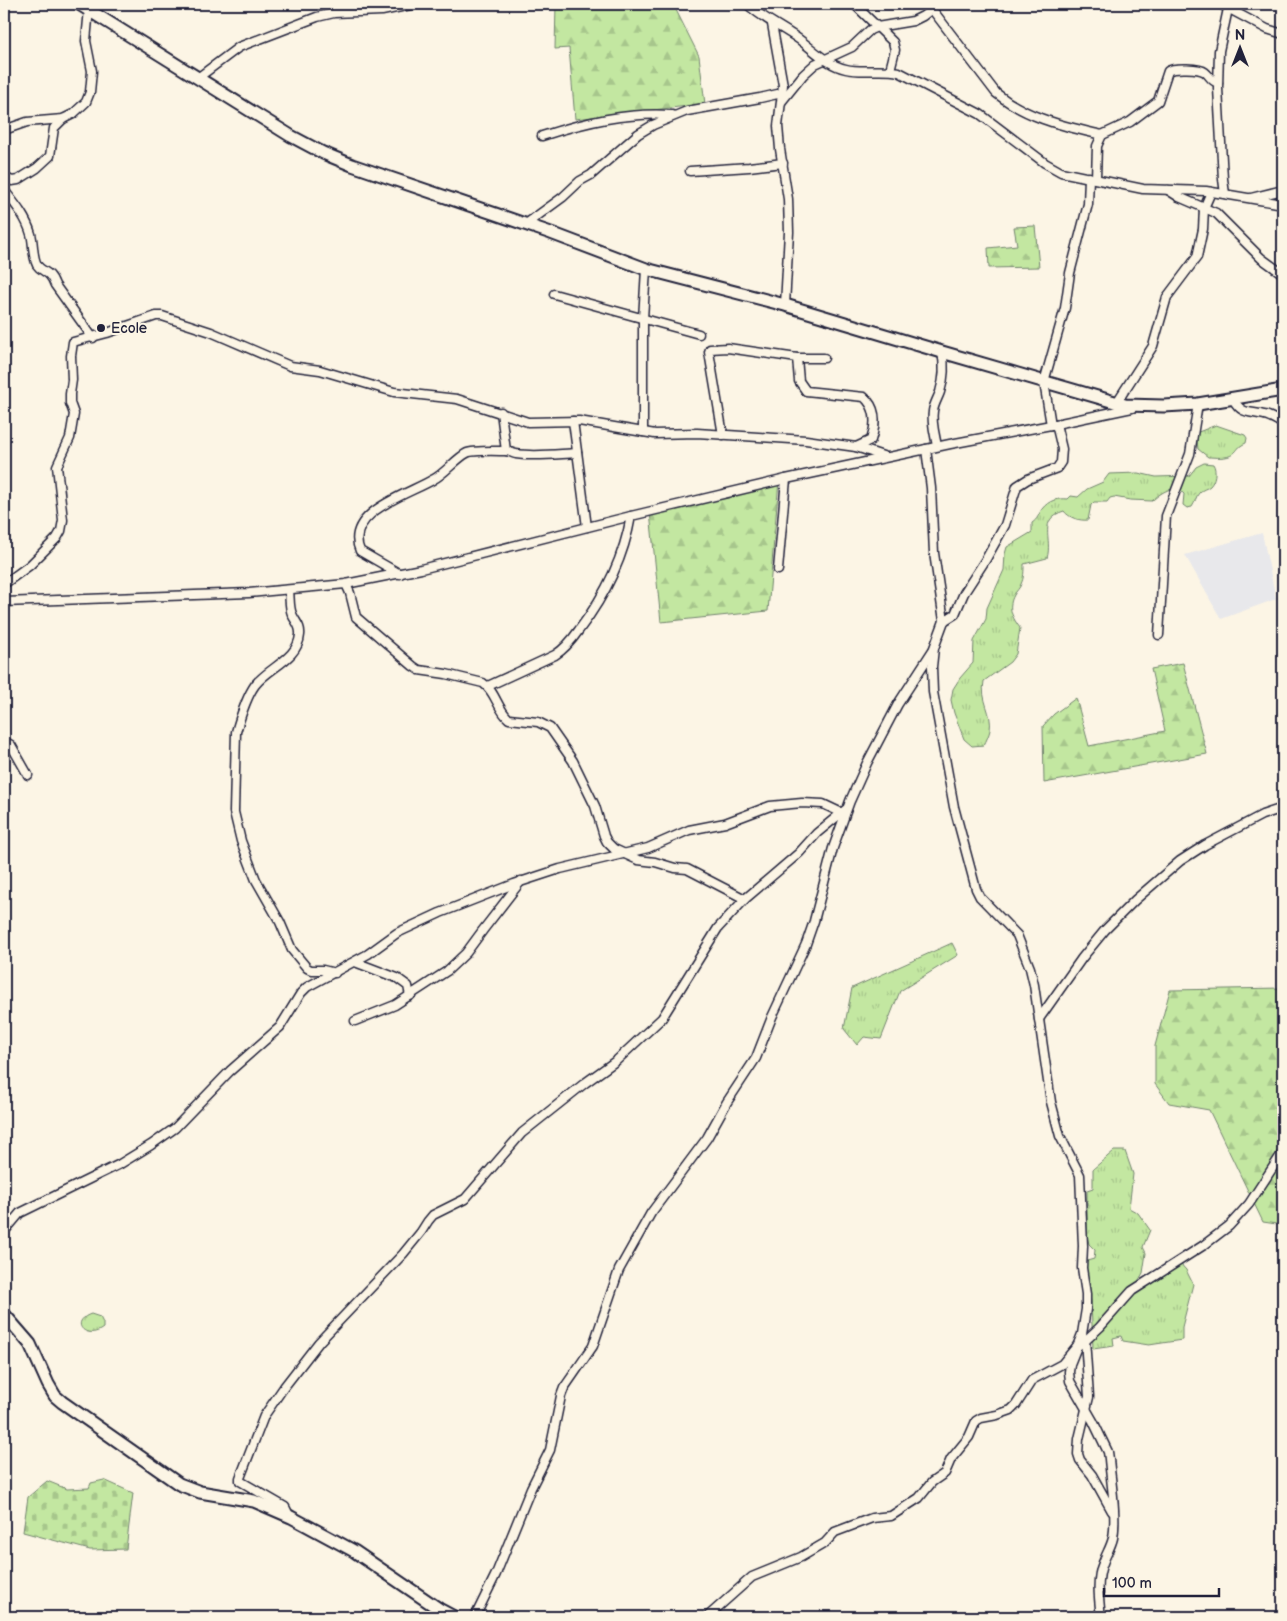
<svg xmlns="http://www.w3.org/2000/svg" width="1287" height="1621" viewBox="0 0 1287 1621" font-family="'Balsamiq Sans',sans-serif">
  <style>
    .built { fill: #e8e8eb }
    .grass { fill: url(#grass-tufts); stroke: #72846e }
    .forest { fill: url(#forest-firs); stroke: #72846e }
    .cemetery { fill: url(#cemetery-stones); stroke: #72846e }
    .lines { fill: none; stroke-linecap: round; stroke-linejoin: round }
    .street-casing { stroke: #22223b; stroke-width: 11 }
    .secondary-casing { stroke: #22223b; stroke-width: 15 }
    .street { stroke: #fcf5e5; stroke-width: 8 }
    .secondary { stroke: #fcf5e5; stroke-width: 11 }
    .poi-dot { fill: #22223b; stroke: #fcf5e5; stroke-width: 2 }
    .labels { text-anchor: middle; stroke-width: 4; stroke-linejoin: round; paint-order: stroke }
    .poi-label { font-size: 14px; fill: #22223b; stroke: #fcf5e5; text-anchor: start }
  </style>
  <defs>
    <pattern id="grass-tufts" width="24" height="20" patternUnits="userSpaceOnUse" patternTransform="scale(1.25)"><rect width="24" height="20" fill="#c3e7a1"/><path d="M3 7l-1-3M5 7V3M7 7l1-3M15 17l-1-3M17 17v-4M19 17l1-3" fill="none" stroke="#a7c68c"/></pattern>
    <pattern id="forest-firs" width="22" height="20" patternUnits="userSpaceOnUse" patternTransform="scale(1.25)"><rect width="22" height="20" fill="#c3e7a1"/><path d="M5 1l3.5 6h-7zM16 11l3.5 6h-7z" fill="#a7c68c"/></pattern>
    <pattern id="cemetery-stones" width="16" height="16" patternUnits="userSpaceOnUse" patternTransform="scale(1.25)"><rect width="16" height="16" fill="#c3e7a1"/><path d="M2 7V4a2 2 0 0 1 4 0v3zM10 15v-3a2 2 0 0 1 4 0v3z" fill="#a7c68c"/></pattern>
  </defs>
  <rect width="100%" height="100%" fill="#fcf5e5"/>
  <filter id="ink" filterUnits="userSpaceOnUse"><feTurbulence type="fractalNoise" baseFrequency=".02" numOctaves="2"/><feDisplacementMap in="SourceGraphic" scale="10" xChannelSelector="R" yChannelSelector="G"/><feConvolveMatrix kernelMatrix="1 2 1 2 8 2 1 2 1" color-interpolation-filters="sRGB"/></filter>
  <g filter="url(#ink)">
    <!-- built -->
    <path class="built" d="M1262,533L1276,599L1221,619L1185,555Z"/>
    <!-- grass -->
    <g class="grass">
      <path d="M1216,425L1245,435L1247,438L1246,443C1237,447 1239,449 1233,454C1227,459 1215,457 1208,457L1198,449L1196,433Z"/>
      <path d="M1204,463L1213,464C1217,470 1215,481 1210,486C1207,489 1202,489 1199,493C1196,496 1195,503 1192,507L1187,508L1183,505L1184,494C1174,483 1160,493 1152,501L1130,500L1114,497L1110,498L1107,502H1094L1091,505L1088,520C1080,521 1069,518 1064,511C1037,519 1053,539 1047,558L1024,564C1024,571 1024,578 1021,584C1020,588 1016,591 1014,595C1007,608 1012,617 1020,628L1016,654L1010,662L984,681C980,701 993,713 990,730C989,735 986,741 984,745L972,746L964,739L954,713L951,700L953,689L960,678L973,663L974,641L986,619L987,608L1004,570L1005,554L1007,547L1032,532V523C1038,519 1038,515 1042,509C1049,500 1058,498 1068,499L1071,496L1078,497L1087,489L1103,482L1109,474L1138,473L1156,477L1189,476L1196,467Z"/>
      <path d="M952,943L958,955L900,991L881,1039L864,1037L857,1045L844,1029L852,988Z"/>
      <path d="M1114,1151H1125L1133,1174L1129,1208L1138,1213L1150,1230L1143,1247L1146,1253L1143,1273L1133,1290L1178,1261L1186,1270L1193,1284L1182,1327V1340L1149,1345L1123,1341L1121,1336L1113,1338L1114,1346L1093,1349L1091,1302L1086,1266L1087,1261L1094,1259L1095,1250L1089,1244L1087,1236V1190L1093,1188V1169Z"/>
      <path d="M91,1314L100,1317L103,1323V1328C87,1341 68,1322 91,1314Z"/>
    </g>
    <!-- forest -->
    <g class="forest">
      <path d="M556,4H673L699,56L705,104L575,119L569,48L555,49Z"/>
      <path d="M1035,226L1039,267L989,268L988,248L1017,245L1014,227Z"/>
      <path d="M779,480L768,611L661,622L650,512Z"/>
      <path d="M1183,663L1207,754L1044,783L1043,726L1054,714L1076,698L1089,746L1165,731L1151,669Z"/>
      <path d="M1283,988V1225L1263,1222L1209,1110L1169,1103L1155,1084V1046L1170,990Z"/>
    </g>
    <!-- cemetery -->
    <path class="cemetery" d="M104,1480L133,1493L126,1549L90,1550L23,1532L28,1497L47,1481L67,1489L89,1488L91,1483Z"/>
    <g class="lines">
      <!-- street casing -->
      <g class="street-casing">
        <g id="street">
          <path d="M747,4C761,17 776,24 791,34C810,45 824,64 846,69C863,73 882,68 899,72L980,114L1045,163L1061,172L1143,189L1206,191L1283,204"/>
          <path d="M854,4L893,42L895,50L890,70"/>
          <path d="M928,4L996,93C1028,119 1064,126 1102,135"/>
          <path d="M1220,4L1267,29L1283,34"/>
          <path d="M772,24L783,85L778,126L780,149L788,199L789,232L785,305"/>
          <path d="M199,77L239,47L317,17L334,13L382,11L415,4"/>
          <path d="M782,101L803,75L815,64L852,47L870,30L877,27L913,21L923,16L938,4"/>
          <path d="M4,130L27,122L63,119L73,114L86,102L90,92L92,71L86,41L89,9L91,4"/>
          <path d="M542,136C585,122 627,112 672,115"/>
          <path d="M690,171L749,167L783,163"/>
          <path d="M4,177L12,181L18,180L37,168L50,156L54,128L63,119"/>
          <path d="M1096,178L1097,146L1102,135L1130,122L1158,101L1168,71C1174,67 1200,68 1205,72C1211,77 1211,81 1218,83"/>
          <path d="M4,190C15,204 26,217 31,234C34,245 32,255 37,265C43,274 49,269 55,285L93,338"/>
          <path d="M1168,190L1179,197L1216,213L1261,258L1283,274"/>
          <path d="M1225,194L1223,179L1218,88L1219,51L1229,4"/>
          <path d="M1251,198L1283,190"/>
          <path d="M526,224L563,197L580,181L591,175L638,134L653,125L687,111L760,98L782,93"/>
          <path d="M554,294L699,334"/>
          <path d="M797,358L799,381L806,391L864,397C877,408 876,425 871,440L856,447"/>
          <path d="M1233,399C1242,415 1249,411 1264,415C1271,416 1277,421 1283,424"/>
          <path d="M1117,402L1153,346L1167,297L1197,257L1203,229L1204,208L1211,192"/>
          <path d="M501,412L506,451"/>
          <path d="M573,421L587,527"/>
          <path d="M1056,424L1062,449L1061,462L1057,468L1028,479L1017,486L1005,525L986,559L964,593L955,614L944,621L934,648L932,667L933,692L954,807L976,889L980,897L1017,935L1030,968L1034,985L1051,1102L1060,1136L1080,1175L1083,1246L1082,1268L1086,1294V1309L1082,1334L1070,1364L1069,1372L1070,1381L1093,1421L1108,1452L1109,1459C1111,1482 1117,1516 1113,1538C1111,1547 1106,1554 1103,1563C1096,1579 1099,1600 1101,1617"/>
          <path d="M1051,425L1044,382L1065,308L1070,273L1088,204L1089,177"/>
          <path d="M643,432V319L646,269"/>
          <path d="M723,435L709,352L710,349L728,348L797,358H824"/>
          <path d="M937,446C935,435 931,422 933,411C934,404 938,398 940,392C944,379 945,366 942,352"/>
          <path d="M926,449L931,488L934,553L944,621"/>
          <path d="M778,570L786,479"/>
          <path d="M400,574L360,551C343,512 410,494 434,479C445,473 457,458 467,453C473,450 497,451 505,451C509,451 512,453 516,454C536,457 557,454 577,453"/>
          <path d="M4,584L30,565L57,538L61,531L63,520L57,466L70,438L74,414L70,403V394L72,380L71,356L73,342L107,333L156,316H162L211,332L290,366L320,370L394,392L457,399L528,422L579,421L655,434L697,433L806,440L856,447L886,457"/>
          <path d="M346,584L350,593L356,617L413,666L419,670L446,674L483,683C496,692 497,709 509,719L538,722L550,728L573,761L595,806L604,836L607,842L614,849L638,860L655,862L675,868L687,869L745,899"/>
          <path d="M289,590C290,598 289,607 292,614C295,622 301,625 300,635C298,659 269,667 255,685C247,696 240,718 236,732L234,812L241,841L256,880L280,922L292,950L307,968L311,970H323L335,973"/>
          <path d="M4,602L249,593L346,584L421,569L631,516L786,479L950,444L1051,425L1132,408"/>
          <path d="M1159,635L1166,516L1190,454L1198,404"/>
          <path d="M488,686L555,655C565,649 572,640 579,630C604,597 624,557 631,516"/>
          <path d="M4,741L11,745L28,775"/>
          <path d="M355,962L397,978L408,986L410,996"/>
          <path d="M1039,1019L1082,958L1105,930L1135,900L1180,861L1205,845L1262,815L1283,808"/>
          <path d="M355,1021L395,1005L447,971L466,953L483,930L521,881"/>
          <path d="M4,1232L20,1213L120,1164L151,1145L175,1128L230,1071L280,1027L301,993L307,987L368,954L397,933L440,913L514,884L560,869L648,848L689,830L725,823L770,806L802,803L823,804L842,813"/>
          <path d="M1085,1339L1089,1397L1079,1439L1078,1454L1080,1460L1092,1475L1112,1511"/>
          <path d="M290,1517L285,1507L240,1481V1478L264,1416L284,1387L319,1342L403,1254L421,1232L428,1221L433,1215L465,1199L522,1133L585,1083L617,1060L662,1018L718,928L745,899L799,853L817,833L845,810"/>
          <path d="M475,1617L496,1574L531,1488L550,1450L561,1396L564,1388L593,1346L619,1270L651,1213L707,1138L727,1102L756,1058L772,1017L806,944L814,921L833,848L850,801L867,763L898,704L933,650"/>
          <path d="M707,1617L752,1577L801,1557L825,1543L835,1532L872,1518L891,1516L919,1498L932,1482L945,1473L951,1459L969,1437L976,1421L981,1418L997,1415L1011,1410L1016,1405L1032,1380L1062,1364L1077,1346L1085,1341L1100,1327L1132,1291L1204,1245L1229,1226L1249,1204L1283,1152"/>
        </g>
      </g>
      <!-- secondary casing -->
      <g class="secondary-casing">
        <g id="secondary">
          <path d="M79,4L291,136L323,153L352,165L551,233L646,269L785,305L942,352L1125,405L1164,406L1198,404L1283,390"/>
          <path d="M4,1314L30,1344L48,1384L55,1396L62,1402L179,1484L200,1492L254,1501L291,1517L354,1551L439,1609L454,1617"/>
        </g>
      </g>
      <!-- street -->
      <use href="#street" class="street"/>
      <!-- secondary -->
      <use href="#secondary" class="secondary"/>
    </g>
  </g>
  <!-- markers -->
  <circle class="poi-dot" cx="101" cy="328" r="5"/>
  <g class="labels">
    <!-- poi labels -->
    <g class="poi-label">
      <text x="111" y="333">Ecole</text>
    </g>
  </g>
  <!-- margin -->
  <rect width="1287" height="1621" fill="none" stroke="#fcf5e5" stroke-width="20"/>
  <rect x="10" y="10" width="1267" height="1601" fill="none" stroke="#22223b" stroke-width="2" filter="url(#ink)"/>
  <!-- north arrow -->
  <g transform="translate(1240 48)" stroke="#fcf5e5" stroke-width="4" paint-order="stroke">
  <path d="M0-4L9 19L0 12L-9 19Z" fill="#22223b"/>
  <text y="-8" font-size="14" font-weight="bold" text-anchor="middle" fill="#22223b">N</text>
  </g>
  <!-- scale -->
  <path d="M1104 1588v8h115v-8" fill="none" stroke="#22223b" stroke-width="2.5"/>
  <text x="1112" y="1588" font-size="15" fill="#22223b" stroke="#fcf5e5" stroke-width="4" paint-order="stroke">100 m</text>
</svg>
